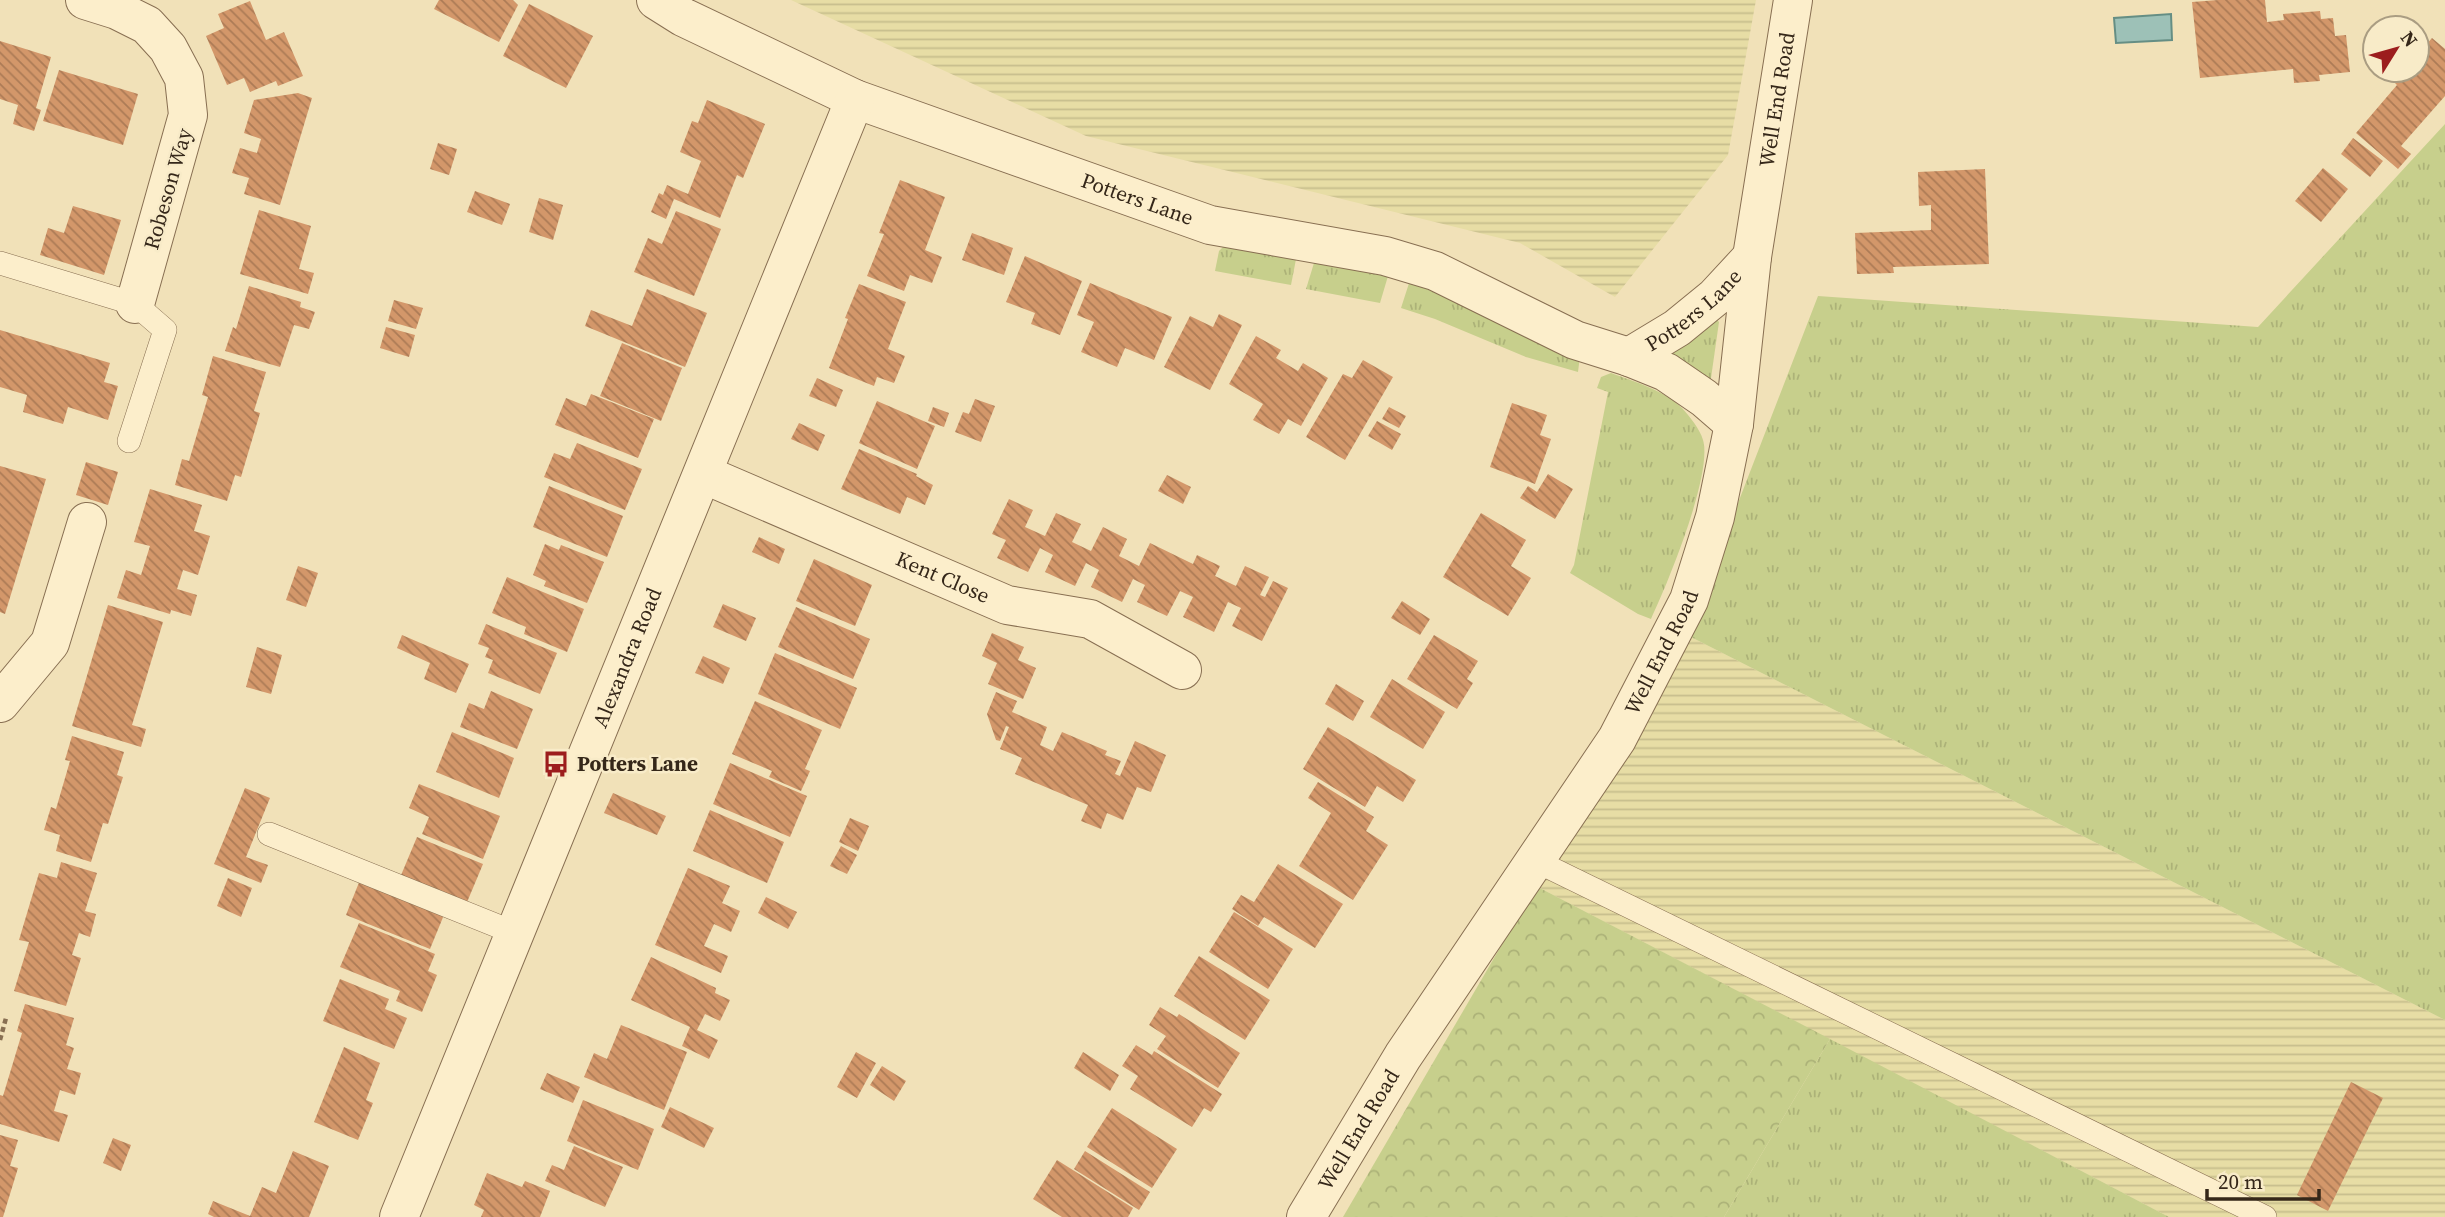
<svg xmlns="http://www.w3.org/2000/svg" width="2445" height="1217" viewBox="0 0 2445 1217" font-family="'Source Serif 4',serif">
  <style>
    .farmland { fill: url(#farmland-rules) }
    .grass { fill: url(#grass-tufts) }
    .forest { fill: url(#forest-crowns) }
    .water { fill: #9dc1b7; stroke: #658e84; stroke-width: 2 }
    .building { fill: url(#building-back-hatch) }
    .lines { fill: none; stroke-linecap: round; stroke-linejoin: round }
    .service-casing { stroke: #886f52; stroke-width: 24 }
    .minor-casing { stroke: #886f52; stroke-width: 40 }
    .tertiary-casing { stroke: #886f52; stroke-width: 40 }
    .path { stroke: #886f52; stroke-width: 4.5; stroke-dasharray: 5 3.5; stroke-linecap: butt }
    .service { stroke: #fceecb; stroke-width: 23 }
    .minor { stroke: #fceecb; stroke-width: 38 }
    .tertiary { stroke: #fceecb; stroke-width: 38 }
    .labels { text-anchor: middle; stroke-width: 5; stroke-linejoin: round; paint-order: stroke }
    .street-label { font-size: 21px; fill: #352719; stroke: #f8ebc8 }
    .poi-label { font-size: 21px; font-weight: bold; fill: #352719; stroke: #f8ebc8; text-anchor: start }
  </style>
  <defs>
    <pattern id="farmland-rules" width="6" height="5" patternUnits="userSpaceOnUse" patternTransform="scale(1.75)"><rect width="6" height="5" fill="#e7dda5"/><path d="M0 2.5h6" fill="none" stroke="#c7be8d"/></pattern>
    <pattern id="grass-tufts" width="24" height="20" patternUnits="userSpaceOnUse" patternTransform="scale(1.75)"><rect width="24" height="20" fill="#c7cf8c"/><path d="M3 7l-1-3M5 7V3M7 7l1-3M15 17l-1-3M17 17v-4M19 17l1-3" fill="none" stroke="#acb278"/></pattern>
    <pattern id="forest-crowns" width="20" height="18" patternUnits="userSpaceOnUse" patternTransform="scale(1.75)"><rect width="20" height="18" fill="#c7cf8c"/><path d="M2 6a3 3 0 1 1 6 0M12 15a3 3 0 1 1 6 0" fill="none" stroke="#acb278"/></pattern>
    <pattern id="building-back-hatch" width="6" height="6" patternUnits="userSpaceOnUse" patternTransform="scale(1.75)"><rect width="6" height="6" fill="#d3976a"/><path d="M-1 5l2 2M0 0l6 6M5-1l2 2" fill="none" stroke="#ac7b56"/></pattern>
  </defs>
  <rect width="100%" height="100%" fill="#f1e1b8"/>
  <!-- farmland -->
  <g class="farmland">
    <path d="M791,0H1756L1728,155L1615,297L1520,243L1086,136Z"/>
    <path d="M1687,635L2445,1020V1217H2169L1536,886Z"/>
  </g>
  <!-- grass -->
  <g class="grass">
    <path d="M2445,124V1020L1687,635L1818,296L2258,327Z"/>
    <path d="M1227,243L1297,254L1291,285L1215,271L1219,251Z"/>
    <path d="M1321,257L1388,276L1380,303L1306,289L1314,263Z"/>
    <path d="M1411,277L1580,356L1578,372L1526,357L1435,319L1401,308Z"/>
    <path d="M1716,319L1719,322L1710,385L1668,351Z"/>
    <path d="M1611,373C1635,382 1664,390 1682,408C1690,417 1700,429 1703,440C1713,474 1667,585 1651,619L1638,614L1570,573L1574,565L1608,392L1597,388L1601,377Z"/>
    <path d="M1830,1039L2169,1217H1724Z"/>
  </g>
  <!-- forest -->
  <path class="forest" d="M1536,886L1830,1039L1724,1217H1343Z"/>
  <!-- water -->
  <path class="water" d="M2171,14L2172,40L2116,43L2114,18Z"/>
  <!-- building -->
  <g class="building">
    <path d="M439,0H513L518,5L499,42L434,9Z"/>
    <path d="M2218,0H2265L2267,22L2284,20L2283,14L2320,11L2321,19L2333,18L2335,36L2346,35L2350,72L2319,75L2320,81L2294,83L2293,69L2200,78L2192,2Z"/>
    <path d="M250,1L266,40L284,32L303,76L278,86L276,81L250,92L244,78L227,85L206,36L224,28L218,14Z"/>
    <path d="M529,4L593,36L566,88L503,56Z"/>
    <path d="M2432,38L2445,49V96L2401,146L2411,154L2398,169L2356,133L2397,85L2394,82L2404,70H2417V55Z"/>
    <path d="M0,41L51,57L36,108L41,110L34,131L13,124L18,105L0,99Z"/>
    <path d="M59,70L138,94L123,145L43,121Z"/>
    <path d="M298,93L312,98L280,205L244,194L249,178L232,173L240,148L257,153L261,139L244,133L254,100Z"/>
    <path d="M707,100L765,124L743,178L737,175L720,218L674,199L666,219L651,212L659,193L663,195L667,185L688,194L701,161L680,152L692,121L698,123Z"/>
    <path d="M2353,138L2383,161L2370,177L2341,154Z"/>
    <path d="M438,143L457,149L449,175L430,169Z"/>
    <path d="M2323,168L2348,189L2321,222L2295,201Z"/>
    <path d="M1985,169L1989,264L1893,267L1894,273L1857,274L1855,233L1931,230V205L1919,206L1918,172Z"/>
    <path d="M900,180L945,197L925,250L942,257L932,283L910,275L904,291L867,276L884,234L879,233Z"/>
    <path d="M475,191L510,204L502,225L467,212Z"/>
    <path d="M539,198L563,205L553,240L529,232Z"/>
    <path d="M73,206L121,220L104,275L40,255L48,228L64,233Z"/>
    <path d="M259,210L311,226L299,269L314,273L308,294L240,274Z"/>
    <path d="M676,211L721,229L694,296L634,272L648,238L662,244Z"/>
    <path d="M972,233L1013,248L1004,275L962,260Z"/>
    <path d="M1025,256L1082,281L1060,335L1031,324L1035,313L1006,302Z"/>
    <path d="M1090,283L1172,317L1154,360L1125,348L1117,367L1081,352L1094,322L1077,315Z"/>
    <path d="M859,284L906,302L888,349L905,356L894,383L877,377L874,386L829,368L848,319L845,318Z"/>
    <path d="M249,286L301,302L300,307L315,312L309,329L294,325L280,367L225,351L233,327L236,329Z"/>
    <path d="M647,289L707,313L685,367L585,326L591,310L632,326Z"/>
    <path d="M394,300L423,308L416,329L388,321Z"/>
    <path d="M1219,314L1242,325L1210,390L1164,367L1190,316L1213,327Z"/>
    <path d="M386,327L415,335L409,357L380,348Z"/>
    <path d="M0,330L110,363L104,382L118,386L108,420L68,407L63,424L23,412L27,395L0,387Z"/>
    <path d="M1256,336L1281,350L1276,358L1298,371L1303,363L1328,378L1301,426L1288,419L1279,434L1253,420L1263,404L1229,384Z"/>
    <path d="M622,343L682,368L661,421L600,396Z"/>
    <path d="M213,356L266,372L254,411L260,413L241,477L235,475L227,501L175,485L182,459L189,461L208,397L202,395Z"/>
    <path d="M1363,360L1393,377L1345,460L1306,437L1343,374L1352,378Z"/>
    <path d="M817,378L843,390L836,407L809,396Z"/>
    <path d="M591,394L654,419L638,458L555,425L566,398L586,406Z"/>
    <path d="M975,399L995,406L981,442L955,432L963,412L969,414Z"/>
    <path d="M877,401L935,426L917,469L859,443Z"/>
    <path d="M1512,403L1547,415L1540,435L1551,439L1535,484L1490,467Z"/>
    <path d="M933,407L949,413L944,427L928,421Z"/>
    <path d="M1389,407L1406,416L1399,428L1382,419Z"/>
    <path d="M1377,421L1401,434L1392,450L1368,436Z"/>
    <path d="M799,423L825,435L818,451L791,439Z"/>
    <path d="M577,443L642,469L625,510L544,477L554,453L570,459Z"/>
    <path d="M859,449L917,474L916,476L933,485L925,505L907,497L900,514L841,489Z"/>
    <path d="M86,462L118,472L108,505L76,495Z"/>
    <path d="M0,466L46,479L5,614L0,612Z"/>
    <path d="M1548,474L1573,489L1555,519L1520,498L1528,486L1537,492Z"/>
    <path d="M1167,475L1191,487L1183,504L1158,491Z"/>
    <path d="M549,486L623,516L607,557L533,527Z"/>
    <path d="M150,489L202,505L194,531L210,536L198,575L183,570L177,589L197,595L191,616L171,610L170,614L117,598L126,570L141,575L150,546L134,542Z"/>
    <path d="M1009,499L1033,510L1025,527L1045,536L1056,513L1081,524L1072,542L1091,551L1103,527L1127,539L1119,556L1139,566L1150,543L1193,564L1197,555L1220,566L1215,576L1236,586L1245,566L1269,577L1260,595L1265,597L1273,581L1288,588L1262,641L1232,626L1241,608L1228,602L1214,632L1183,617L1193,597L1180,591L1167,616L1137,602L1145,585L1133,579L1122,602L1091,587L1099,570L1086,563L1075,586L1045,572L1053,555L1040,548L1028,572L997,558L1006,540L992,534Z"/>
    <path d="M1481,513L1526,540L1511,566L1531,578L1508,616L1443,577Z"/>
    <path d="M759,537L785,549L779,564L752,552Z"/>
    <path d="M545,544L559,550L561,545L604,562L587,603L544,586L546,581L533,575Z"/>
    <path d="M814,559L872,585L855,626L796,601Z"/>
    <path d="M298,566L318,573L306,607L286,600Z"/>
    <path d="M507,577L584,609L567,652L524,634L526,627L492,613Z"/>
    <path d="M1402,601L1430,619L1420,635L1391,618Z"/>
    <path d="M723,604L756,618L746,641L713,627Z"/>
    <path d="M108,605L163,622L132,725L146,729L141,747L72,726Z"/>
    <path d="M796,607L870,639L853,679L778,647Z"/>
    <path d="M486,624L557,653L540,694L488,673L493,660L485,657L489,648L478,644Z"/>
    <path d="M992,633L1024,647L1018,660L1036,668L1023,699L988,684L997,663L982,656Z"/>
    <path d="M402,635L469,664L456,693L424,679L430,663L397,648Z"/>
    <path d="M1434,635L1478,661L1467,679L1473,683L1457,709L1407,679Z"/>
    <path d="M257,647L282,655L271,694L246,687Z"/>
    <path d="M775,653L857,688L840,729L758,694Z"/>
    <path d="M703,656L730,668L723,684L695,673Z"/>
    <path d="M1392,679L1445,712L1423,749L1370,717Z"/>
    <path d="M1336,684L1364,701L1353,721L1325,704Z"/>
    <path d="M491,691L533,709L517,749L460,727L469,703L484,709Z"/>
    <path d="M996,692L1017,701L1012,712L1047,727L1040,745L1053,751L1062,732L1107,751L1105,755L1121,761L1115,774L1120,776L1135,741L1166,755L1151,792L1137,787L1123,820L1107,813L1101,829L1081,821L1088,805L1015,774L1022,758L1000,749L1009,727L1006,726L1000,741L996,740L987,714Z"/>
    <path d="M755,701L822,730L805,769L810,771L801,791L769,777L772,771L732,754Z"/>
    <path d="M1328,727L1416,780L1403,802L1377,786L1365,807L1303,769Z"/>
    <path d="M452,732L514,758L499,798L436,772Z"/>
    <path d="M72,736L124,752L117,775L123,777L108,824L103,823L91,862L56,851L60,835L44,830L51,807L56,809L70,761L65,760Z"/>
    <path d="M730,763L807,796L790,837L713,804Z"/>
    <path d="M1318,782L1374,817L1366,831L1388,845L1353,900L1299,866L1331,813L1308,798Z"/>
    <path d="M419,784L500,816L483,859L422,834L429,817L409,808Z"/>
    <path d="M245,788L270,798L246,857L268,865L261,883L214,864Z"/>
    <path d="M613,793L666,816L657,835L604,813Z"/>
    <path d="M710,810L784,842L767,883L693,851Z"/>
    <path d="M850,818L869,826L858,851L839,842Z"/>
    <path d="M417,837L483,864L465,907L399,880Z"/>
    <path d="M841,846L857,855L847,874L830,866Z"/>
    <path d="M61,862L97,873L85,911L96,914L90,937L79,933L72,955L81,958L66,1006L14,991L29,942L19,940L39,873L57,878Z"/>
    <path d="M1278,864L1343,904L1315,948L1264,917L1258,926L1232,909L1241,895L1254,902Z"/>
    <path d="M688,868L730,886L722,903L740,911L731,932L714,924L704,946L728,956L721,973L655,945Z"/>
    <path d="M362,875L446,910L430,949L346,915Z"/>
    <path d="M228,878L252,888L241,917L217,906Z"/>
    <path d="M766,897L797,912L788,929L758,913Z"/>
    <path d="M1234,912L1293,949L1268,989L1209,952Z"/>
    <path d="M359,923L435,954L428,971L437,975L422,1012L396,1001L400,991L340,967Z"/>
    <path d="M1199,956L1270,1000L1245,1040L1174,996Z"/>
    <path d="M651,957L716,988L715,993L730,1000L720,1021L705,1014L697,1030L718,1040L709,1059L682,1046L690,1027L631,1000Z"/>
    <path d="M340,979L389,999L385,1009L407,1018L394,1049L323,1021Z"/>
    <path d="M25,1004L74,1018L66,1045L74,1048L67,1069L81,1073L75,1095L60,1090L54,1111L68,1115L59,1142L0,1124V1095L3,1096L22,1033L17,1031Z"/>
    <path d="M1160,1007L1177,1017L1179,1014L1240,1053L1218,1088L1157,1049L1166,1036L1149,1025Z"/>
    <path d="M621,1025L687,1052L664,1110L584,1077L594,1053L607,1059Z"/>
    <path d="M1136,1045L1152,1055L1154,1051L1222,1094L1211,1112L1204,1108L1192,1127L1130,1089L1138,1076L1122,1066Z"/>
    <path d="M344,1047L380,1063L366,1100L373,1103L358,1140L314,1122Z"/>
    <path d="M856,1052L876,1063L857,1098L837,1087Z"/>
    <path d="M1083,1052L1119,1075L1110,1091L1074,1068Z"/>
    <path d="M882,1066L906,1081L894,1101L870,1085Z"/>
    <path d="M547,1073L580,1087L573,1103L540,1089Z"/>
    <path d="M2351,1082L2383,1098L2328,1211L2297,1195Z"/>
    <path d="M583,1100L654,1129L638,1170L567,1141Z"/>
    <path d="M670,1107L714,1128L704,1148L661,1127Z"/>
    <path d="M1112,1108L1177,1149L1152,1188L1087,1147Z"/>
    <path d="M0,1135L18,1140L10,1166L18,1168L3,1217H0Z"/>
    <path d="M113,1138L131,1145L121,1171L103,1163Z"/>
    <path d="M574,1146L623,1167L605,1207L545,1181L552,1165L564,1170Z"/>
    <path d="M293,1151L329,1166L309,1217H214L208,1214L213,1201L250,1216L262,1187L276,1193Z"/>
    <path d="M1085,1151L1150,1192L1139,1210L1074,1169Z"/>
    <path d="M1057,1160L1133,1208L1128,1217H1062L1033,1199Z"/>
    <path d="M487,1173L522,1187L525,1181L550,1191L540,1217H481L484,1210L474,1205Z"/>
  </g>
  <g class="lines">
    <!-- service casing -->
    <g class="service-casing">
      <g id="service">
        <path d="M0,263L135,304L165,330L129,441"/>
        <path d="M269,834L515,933"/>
        <path d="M1536,861L2265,1217"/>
      </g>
    </g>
    <!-- minor casing -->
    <g class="minor-casing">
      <g id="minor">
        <path d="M85,0L117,10L147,25L168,48L184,78L188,115L135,304"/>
        <path id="s1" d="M656,0L683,17L855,99L1210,225L1385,256L1435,271L1575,340L1629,357L1666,372L1704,398L1734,424"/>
        <path id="s2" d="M1629,357L1677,328L1715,297L1752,257"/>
        <path id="s3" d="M703,474L1007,605L1090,619L1182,670"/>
        <path d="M0,703L50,643L87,522"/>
        <path id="s4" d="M399,1217L855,99"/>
      </g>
    </g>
    <!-- tertiary casing -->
    <g class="tertiary-casing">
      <g id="tertiary">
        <path id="s5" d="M1306,1217L1403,1056L1617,739L1689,600L1715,517L1734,424L1752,257L1793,0"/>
      </g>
    </g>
    <!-- path -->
    <path class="path" d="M0,1040L6,1018"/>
    <!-- service -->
    <use href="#service" class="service"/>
    <!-- minor -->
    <use href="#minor" class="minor"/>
    <!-- tertiary -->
    <use href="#tertiary" class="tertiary"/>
  </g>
  <!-- icons -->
  <defs>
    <g id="bus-bare" transform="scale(2.1)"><path d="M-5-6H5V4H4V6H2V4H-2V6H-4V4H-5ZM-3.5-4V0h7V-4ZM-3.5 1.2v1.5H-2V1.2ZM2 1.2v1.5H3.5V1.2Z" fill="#9c1d1d" stroke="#f8ebc8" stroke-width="2.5" paint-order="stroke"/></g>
  </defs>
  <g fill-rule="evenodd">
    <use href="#bus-bare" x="556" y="764"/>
  </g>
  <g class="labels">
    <!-- street labels -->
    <g class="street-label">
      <text dy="7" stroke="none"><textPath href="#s5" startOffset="1236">Well End Road</textPath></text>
      <text transform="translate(168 189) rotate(-74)" y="7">Robeson Way</text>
      <text dy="7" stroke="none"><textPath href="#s1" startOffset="522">Potters Lane</textPath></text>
      <text dy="7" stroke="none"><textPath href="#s2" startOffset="80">Potters Lane</textPath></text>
      <text dy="7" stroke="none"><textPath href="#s3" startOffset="261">Kent Close</textPath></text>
      <text dy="7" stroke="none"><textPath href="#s5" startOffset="668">Well End Road</textPath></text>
      <text dy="7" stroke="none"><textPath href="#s4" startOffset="604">Alexandra Road</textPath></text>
      <text dy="7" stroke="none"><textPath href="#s5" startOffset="102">Well End Road</textPath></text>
    </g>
    <!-- poi labels -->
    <g class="poi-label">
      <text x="577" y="771">Potters Lane</text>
    </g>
  </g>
  <!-- north arrow -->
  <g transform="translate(2396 49) rotate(53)"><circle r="33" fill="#f8ebc8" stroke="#aa9d82" stroke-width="2"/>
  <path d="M0-5L12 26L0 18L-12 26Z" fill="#9c1d1d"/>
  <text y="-10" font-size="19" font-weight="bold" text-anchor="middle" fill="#352719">N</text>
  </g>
  <!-- scale -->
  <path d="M2207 1189v10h112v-10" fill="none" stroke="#352719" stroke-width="3.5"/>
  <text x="2218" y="1189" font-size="21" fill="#352719" stroke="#f8ebc8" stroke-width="5" paint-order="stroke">20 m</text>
</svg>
